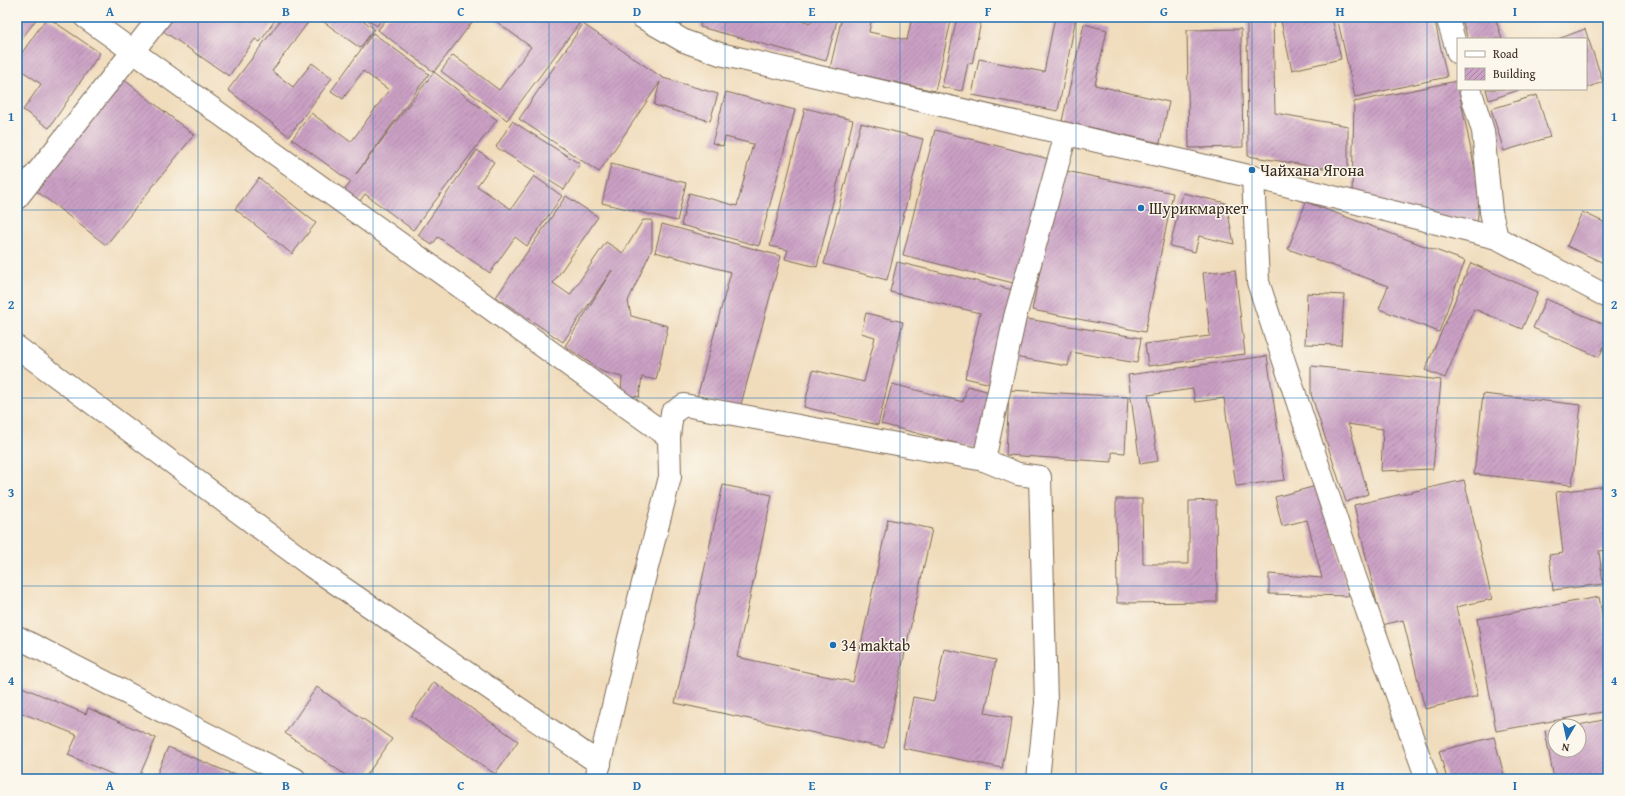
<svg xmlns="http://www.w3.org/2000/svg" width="1625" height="796" viewBox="0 0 1625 796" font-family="'Gentium Book Plus',serif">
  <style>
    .building { fill: url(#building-hatch) }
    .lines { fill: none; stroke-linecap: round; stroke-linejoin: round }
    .minor-casing { stroke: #7a6855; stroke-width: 24 }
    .minor { stroke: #fff; stroke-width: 22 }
    .grid { fill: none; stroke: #1f6fb2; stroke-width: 1; stroke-opacity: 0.55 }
    .poi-dot { fill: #1f6fb2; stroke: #fbf7ec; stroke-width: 1.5 }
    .labels { text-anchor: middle; stroke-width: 3; stroke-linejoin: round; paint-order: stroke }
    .poi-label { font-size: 16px; fill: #3b2a1e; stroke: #fbf7ec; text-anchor: start }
    .neatline { fill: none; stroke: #1f6fb2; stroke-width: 1.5 }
    .grid-label { font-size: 13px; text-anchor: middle; font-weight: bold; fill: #1f6fb2 }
  </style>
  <defs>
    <pattern id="building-hatch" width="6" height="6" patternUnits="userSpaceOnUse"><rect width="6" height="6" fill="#caa0c5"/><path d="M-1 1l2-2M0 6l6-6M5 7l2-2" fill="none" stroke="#a5839f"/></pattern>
  </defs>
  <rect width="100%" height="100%" fill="#fbf7ec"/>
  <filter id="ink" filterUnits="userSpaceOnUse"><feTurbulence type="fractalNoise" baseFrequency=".025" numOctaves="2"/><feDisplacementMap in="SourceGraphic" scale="8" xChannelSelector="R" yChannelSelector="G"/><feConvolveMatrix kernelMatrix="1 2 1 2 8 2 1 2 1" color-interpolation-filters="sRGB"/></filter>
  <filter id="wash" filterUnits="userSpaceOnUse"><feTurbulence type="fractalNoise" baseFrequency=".012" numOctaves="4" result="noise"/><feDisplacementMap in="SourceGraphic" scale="16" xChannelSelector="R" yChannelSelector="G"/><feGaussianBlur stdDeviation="0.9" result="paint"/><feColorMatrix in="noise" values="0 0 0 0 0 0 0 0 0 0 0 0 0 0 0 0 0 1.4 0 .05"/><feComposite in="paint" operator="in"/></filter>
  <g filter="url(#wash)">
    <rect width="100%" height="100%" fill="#f0dcbb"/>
    <g id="blocks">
      <!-- building -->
      <g class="building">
        <path d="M17,17H38L17,45Z"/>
        <path d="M47,17L100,53L49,128L23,110L41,84L17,67V60Z"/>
        <path d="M173,17H277L260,42L255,39L229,76L163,31Z"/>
        <path d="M283,17H312L272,71L293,87L312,63L332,78L289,136L228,90Z"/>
        <path d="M317,17H359L374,29L360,48Z"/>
        <path d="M364,17H384L377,26Z"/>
        <path d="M388,17H476L434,72L378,30Z"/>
        <path d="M490,17H584L507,120L441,71L453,55L499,90L531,47Z"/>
        <path d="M664,17H686L678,28Z"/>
        <path d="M702,17H791L811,23L813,17H838L826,61L700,27Z"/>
        <path d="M842,17H872L869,32L907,40L912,17H952L935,91L830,68Z"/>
        <path d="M957,17H982L972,64L968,63L962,91L942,87Z"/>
        <path d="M1055,17H1076L1058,111L972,95L979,59L1044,72Z"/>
        <path d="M1270,17H1273L1275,113L1348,126V172L1248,156L1247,23Z"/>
        <path d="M1280,17H1332L1341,59L1292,70Z"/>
        <path d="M1337,17H1434L1447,77L1355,97Z"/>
        <path d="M1461,17H1495L1502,39H1468Z"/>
        <path d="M583,24L663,78L718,94L710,121L654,105L660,82L599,172L519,119Z"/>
        <path d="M1084,24L1107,30L1095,85L1169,102L1160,143L1062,121Z"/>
        <path d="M1241,29L1243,147L1189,148L1187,30Z"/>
        <path d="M1585,29L1603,82L1586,88V39H1558Z"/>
        <path d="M373,33L429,74L356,174L434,72L497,120L413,230L365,194L359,202L344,191L351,182L292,139L311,113L351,142L389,90L363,71L343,99L331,91Z"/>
        <path d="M122,78L194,135L106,245L34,189Z"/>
        <path d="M1457,81L1479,190L1477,232L1352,197L1354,102Z"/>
        <path d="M1486,89H1522L1489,100Z"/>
        <path d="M726,92L795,110L759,246L681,225L689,193L737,206L753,144L725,137L723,146L712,143Z"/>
        <path d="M1537,95L1550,137L1504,151L1491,109Z"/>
        <path d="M805,108L853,120L817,267L785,259L788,250L770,246Z"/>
        <path d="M512,121L580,164L564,190L496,147Z"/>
        <path d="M861,123L923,139L887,280L824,264Z"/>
        <path d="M935,130L1049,159L1017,284L903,255Z"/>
        <path d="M477,150L494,162L477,186L511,209L534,176L562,196L527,246L515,237L490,273L438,237L432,245L418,235Z"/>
        <path d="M611,164L686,183L677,221L602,203Z"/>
        <path d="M1061,170L1173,193L1145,332L1032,310Z"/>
        <path d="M259,178L316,223L292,254L235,209Z"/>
        <path d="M1183,193L1226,203L1234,244L1199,236L1195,252L1170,246Z"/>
        <path d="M566,196L598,217L553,283L570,295L606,242L623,253L643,220H652V249L628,301L631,316L668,326L656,380L642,377L639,397L621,394L622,377L603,372L565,346L612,270L563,342L496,297Z"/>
        <path d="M1306,202L1465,261L1439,332L1379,309L1388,286L1288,249Z"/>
        <path d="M1582,212L1608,224V265L1567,246Z"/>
        <path d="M662,224L781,256L740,408L697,397L731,272L655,252Z"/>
        <path d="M897,262L1013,290L991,384L965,378L980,313L890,292Z"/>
        <path d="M1471,263L1538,292L1522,329L1474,309L1445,378L1425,370Z"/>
        <path d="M1235,270L1245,354L1148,366L1145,344L1210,336L1203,273Z"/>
        <path d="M1307,293L1344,295L1341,345L1305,344Z"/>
        <path d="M1546,299L1608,326V338L1599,357L1533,328Z"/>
        <path d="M866,313L903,322L878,425L804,407L813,370L864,382L875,337L861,333Z"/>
        <path d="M1021,318L1141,338L1137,363L1071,352L1068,366L1014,357Z"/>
        <path d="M1267,356L1285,480L1236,486L1224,398L1195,402L1193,389L1148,395L1158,461L1140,464L1128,375Z"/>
        <path d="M1311,366L1441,380L1433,469L1381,471L1383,429L1347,424L1350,428L1368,494L1346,502L1311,394Z"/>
        <path d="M892,384L963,402L967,386L994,393L979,449L881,424Z"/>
        <path d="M1009,390L1128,397L1125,453L1112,452V462L1006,455Z"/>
        <path d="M1483,394L1581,405L1572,485L1474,474Z"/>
        <path d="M1464,480L1492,599L1456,607L1478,696L1425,709L1403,620L1382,625L1354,505Z"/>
        <path d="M723,485L772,495L737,657L853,682L888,519L932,529L884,748L675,703Z"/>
        <path d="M1320,485L1349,596L1269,594V574L1322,578L1307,520L1282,526L1275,497Z"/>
        <path d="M1608,486V550L1599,551L1603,584L1553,590L1549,555L1563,553L1556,492Z"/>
        <path d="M1116,499H1142L1143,564H1189V501L1216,500L1217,602L1117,603Z"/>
        <path d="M1599,597L1608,646V711L1496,731L1477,619Z"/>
        <path d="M944,649L996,660L985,713L1012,718L1002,768L903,748L913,697L934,701Z"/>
        <path d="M434,682L518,741L495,774L411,716Z"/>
        <path d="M17,685L86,714L88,708L156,738L138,779H123L68,755L77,735L17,711Z"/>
        <path d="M317,687L392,739L364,779H351L285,733Z"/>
        <path d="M1608,719V779H1554L1545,731L1555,729V750H1579V725Z"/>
        <path d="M1494,737L1505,779H1447L1439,751Z"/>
        <path d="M168,747L230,773L227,779H155Z"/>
        <path d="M232,773L248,779H229Z"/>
      </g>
    </g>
  </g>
  <g filter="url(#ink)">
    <use href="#blocks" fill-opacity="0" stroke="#7a6855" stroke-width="1"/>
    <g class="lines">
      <!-- minor casing -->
      <g class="minor-casing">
        <g id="minor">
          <path d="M85,17L669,437"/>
          <path d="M642,17L684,41L720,54L1253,177L1497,238L1608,297"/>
          <path d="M1447,17L1458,53"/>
          <path d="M1470,89L1483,131L1491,212L1497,238"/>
          <path d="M1253,177L1258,282L1355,577L1427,779"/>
          <path d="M17,198L160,17"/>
          <path d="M17,347L311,566L600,764"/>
          <path d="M17,637L295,779"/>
          <path d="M596,779L629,638L670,477L669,437L672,413L684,405L984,460"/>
          <path d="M1038,779L1046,703L1040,477L1018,474L984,460L1015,317L1066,134"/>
        </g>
      </g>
      <!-- minor -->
      <use href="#minor" class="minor"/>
    </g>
  </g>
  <!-- grid -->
  <path class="grid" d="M198,17V779M373,17V779M549,17V779M725,17V779M900,17V779M1076,17V779M1252,17V779M1427,17V779M17,210H1608M17,398H1608M17,586H1608"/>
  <!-- markers -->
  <g class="poi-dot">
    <circle cx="1252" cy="170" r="4"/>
    <circle cx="1141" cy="208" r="4"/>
    <circle cx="833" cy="645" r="4"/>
  </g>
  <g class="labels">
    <!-- poi labels -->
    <g class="poi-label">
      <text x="1260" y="176">Чайхана Ягона</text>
      <text x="1149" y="214">Шурикмаркет</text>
      <text x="841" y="651">34 maktab</text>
    </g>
  </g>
  <!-- margin -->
  <rect width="1625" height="796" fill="none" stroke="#fbf7ec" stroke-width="44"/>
  <!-- legend -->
  <rect x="1457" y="38" width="130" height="52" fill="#fbf7ec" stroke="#aea59a"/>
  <rect x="1465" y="51" width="20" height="6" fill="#ffffff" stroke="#aea59a"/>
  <text x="1493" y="58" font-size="12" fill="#3b2a1e">Road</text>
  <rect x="1465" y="68" width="20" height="12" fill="url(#building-hatch)" stroke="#aea59a"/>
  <text x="1493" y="78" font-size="12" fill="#3b2a1e">Building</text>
  <!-- north arrow -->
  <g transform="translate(1567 738) rotate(189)"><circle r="19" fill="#fbf7ec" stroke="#aea59a"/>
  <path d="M0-3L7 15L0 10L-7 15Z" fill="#1f6fb2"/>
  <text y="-6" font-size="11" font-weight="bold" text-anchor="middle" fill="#3b2a1e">N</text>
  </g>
  <rect x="22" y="22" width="1581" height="752" class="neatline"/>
  <g class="grid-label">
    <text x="110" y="16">A</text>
    <text x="286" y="16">B</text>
    <text x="461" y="16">C</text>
    <text x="637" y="16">D</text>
    <text x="812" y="16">E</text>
    <text x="988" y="16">F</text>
    <text x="1164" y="16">G</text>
    <text x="1340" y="16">H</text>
    <text x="1515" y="16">I</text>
    <text x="11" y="121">1</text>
    <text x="1614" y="121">1</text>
    <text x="11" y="309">2</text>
    <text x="1614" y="309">2</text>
    <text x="11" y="497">3</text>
    <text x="1614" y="497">3</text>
    <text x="11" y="685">4</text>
    <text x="1614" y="685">4</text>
    <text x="110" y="790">A</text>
    <text x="286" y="790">B</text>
    <text x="461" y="790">C</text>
    <text x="637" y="790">D</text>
    <text x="812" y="790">E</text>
    <text x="988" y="790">F</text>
    <text x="1164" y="790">G</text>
    <text x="1340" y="790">H</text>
    <text x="1515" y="790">I</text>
  </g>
</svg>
